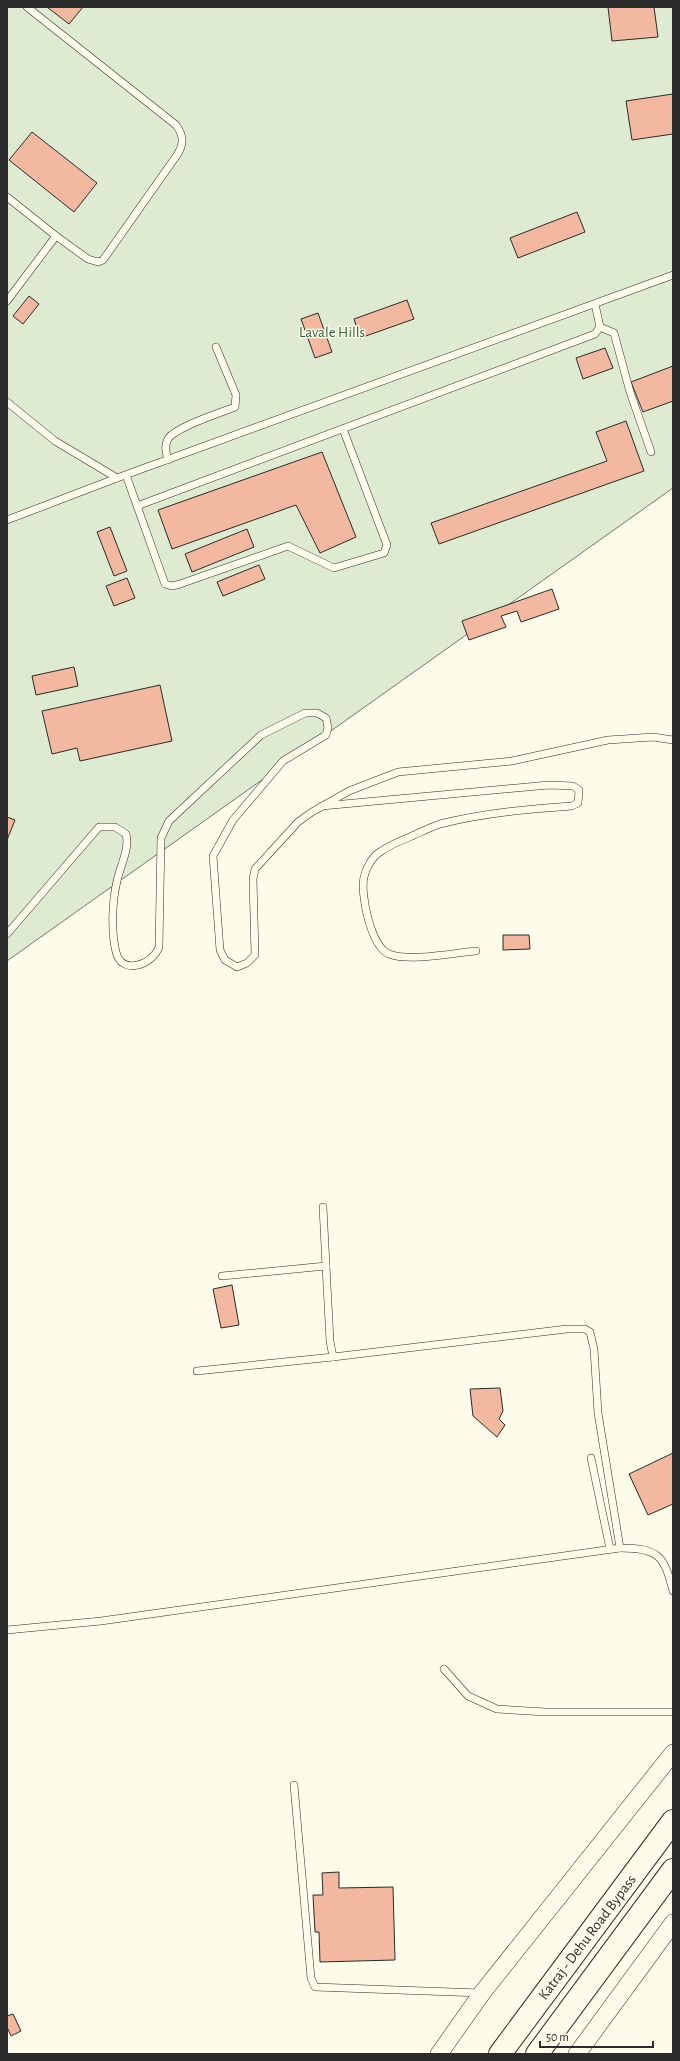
<svg xmlns="http://www.w3.org/2000/svg" width="680" height="2061" viewBox="0 0 680 2061" font-family="'Alegreya Sans',sans-serif">
  <style>
    .green { fill: #deebd1; stroke: #74746e }
    .building { fill: #f2b8a0; stroke: #2b2b2b }
    .lines { fill: none; stroke-linecap: round; stroke-linejoin: round }
    .service-casing { stroke: #2b2b2b; stroke-width: 8 }
    .tertiary-casing { stroke: #2b2b2b; stroke-width: 18 }
    .trunk-casing { stroke: #2b2b2b; stroke-width: 24 }
    .service { stroke: #fdfbea; stroke-width: 7 }
    .tertiary { stroke: #fdfbea; stroke-width: 17 }
    .trunk { stroke: #fdfbea; stroke-width: 22 }
    .labels { text-anchor: middle; stroke-width: 3; stroke-linejoin: round; paint-order: stroke }
    .park-label { font-size: 15px; fill: #34623c; stroke: #fdfbea }
    .street-label { font-size: 15px; fill: #2b2b2b; stroke: #fdfbea }
  </style>
  <rect width="100%" height="100%" fill="#fdfbea"/>
  <!-- green -->
  <path class="green" d="M7,7H673V488L7,961Z"/>
  <!-- building -->
  <g class="building">
    <path d="M47,7H83L69,24Z"/>
    <path d="M608,7H654L658,37L612,41Z"/>
    <path d="M673,94V134L632,140L626,101Z"/>
    <path d="M32,132L97,183L74,212L9,160Z"/>
    <path d="M577,212L585,232L518,258L510,238Z"/>
    <path d="M29,296L39,304L23,324L13,316Z"/>
    <path d="M407,300L414,319L360,338L354,319Z"/>
    <path d="M318,313L332,352L315,358L301,319Z"/>
    <path d="M605,348L613,368L583,379L576,358Z"/>
    <path d="M673,366V401L643,412L631,382Z"/>
    <path d="M626,421L644,471L439,544L431,523L607,461L596,432Z"/>
    <path d="M322,452L356,537L320,553L296,505L172,549L158,510Z"/>
    <path d="M110,527L127,571L114,576L97,532Z"/>
    <path d="M247,529L254,547L192,572L185,554Z"/>
    <path d="M259,565L265,579L223,596L217,582Z"/>
    <path d="M127,578L135,598L114,606L106,586Z"/>
    <path d="M552,589L559,609L521,622L517,611L501,616L506,627L469,640L462,621Z"/>
    <path d="M74,667L78,686L36,695L32,676Z"/>
    <path d="M160,685L172,741L80,761L77,748L52,754L42,711Z"/>
    <path d="M7,817L15,820L7,840Z"/>
    <path d="M503,935H529L530,949L503,950Z"/>
    <path d="M232,1285L239,1325L221,1328L213,1289Z"/>
    <path d="M500,1388L503,1411L499,1419L505,1425L497,1437L473,1416L470,1389Z"/>
    <path d="M673,1453V1504L648,1515L629,1474Z"/>
    <path d="M339,1872V1888L393,1887L395,1960L320,1962L319,1932H315L313,1895H323L322,1873Z"/>
    <path d="M13,2014L21,2031L11,2036L7,2027V2016Z"/>
  </g>
  <g class="lines">
    <!-- service casing -->
    <g class="service-casing">
      <g id="service">
        <path d="M27,7L176,125C184,136 184,144 177,155L103,260L98,262L88,259L56,236"/>
        <path d="M7,197L56,236L7,301"/>
        <path d="M600,327L614,333L630,392L651,452"/>
        <path d="M7,402L55,441L117,478L673,275"/>
        <path d="M168,460C166,452 164,446 168,439C175,427 220,413 235,407L236,395L216,347"/>
        <path d="M126,475L165,584L172,586L180,584L288,546L334,568L384,553L387,545L343,429"/>
        <path d="M137,506L595,334L600,327L595,304"/>
        <path d="M7,520L117,478"/>
        <path d="M322,806L549,785L573,786L579,790L578,803L572,806C529,809 483,813 440,824C431,827 421,832 412,836C402,840 389,845 380,852C372,857 366,868 364,877C360,894 371,947 389,954C408,962 454,953 476,951"/>
        <path d="M7,934L99,827H115L126,834C130,849 120,866 117,881C112,902 111,931 116,952C121,975 152,966 159,947L161,838L169,821L261,735L305,713H317L326,718L328,728L326,735L283,761L233,820L213,856L220,950L225,960L237,967L247,963L255,955L253,879L255,869L298,822L312,812L349,791L398,772L512,761L608,740L653,737L673,740"/>
        <path d="M323,1207L326,1266"/>
        <path d="M222,1276L326,1266L330,1341L333,1357L567,1329H585L590,1332L594,1349L598,1413L620,1548C659,1548 664,1556 673,1591"/>
        <path d="M197,1371L333,1357"/>
        <path d="M591,1458L610,1549"/>
        <path d="M7,1630L101,1621L620,1548"/>
        <path d="M444,1669L468,1696L497,1709L546,1712H673"/>
        <path d="M294,1785L311,1978L315,1987L481,1993"/>
      </g>
    </g>
    <!-- tertiary casing -->
    <g class="tertiary-casing">
      <g id="tertiary">
        <path d="M439,2054L482,1993L673,1753"/>
        <path d="M577,2054L673,1923"/>
      </g>
    </g>
    <!-- trunk casing -->
    <g class="trunk-casing">
      <g id="trunk">
        <path d="M500,2054L673,1821"/>
        <path d="M537,2054L673,1870"/>
      </g>
    </g>
    <!-- service -->
    <use href="#service" class="service"/>
    <!-- tertiary -->
    <use href="#tertiary" class="tertiary"/>
    <!-- trunk -->
    <use href="#trunk" class="trunk"/>
  </g>
  <g class="labels">
    <!-- park labels -->
    <g class="park-label">
      <text x="332" y="337">Lavale Hills</text>
    </g>
    <!-- street labels -->
    <g class="street-label">
      <text transform="translate(587 1937) rotate(-53)" y="5">Katraj - Dehu Road Bypass</text>
    </g>
  </g>
  <!-- border -->
  <rect width="680" height="2061" fill="none" stroke="#2b2b2b" stroke-width="16"/>
  <!-- scale -->
  <path d="M540 2041v6h113v-6" fill="none" stroke="#2b2b2b" stroke-width="2"/>
  <text x="546" y="2041" font-size="12" fill="#2b2b2b" stroke="#fdfbea" stroke-width="3" paint-order="stroke">50 m</text>
</svg>
